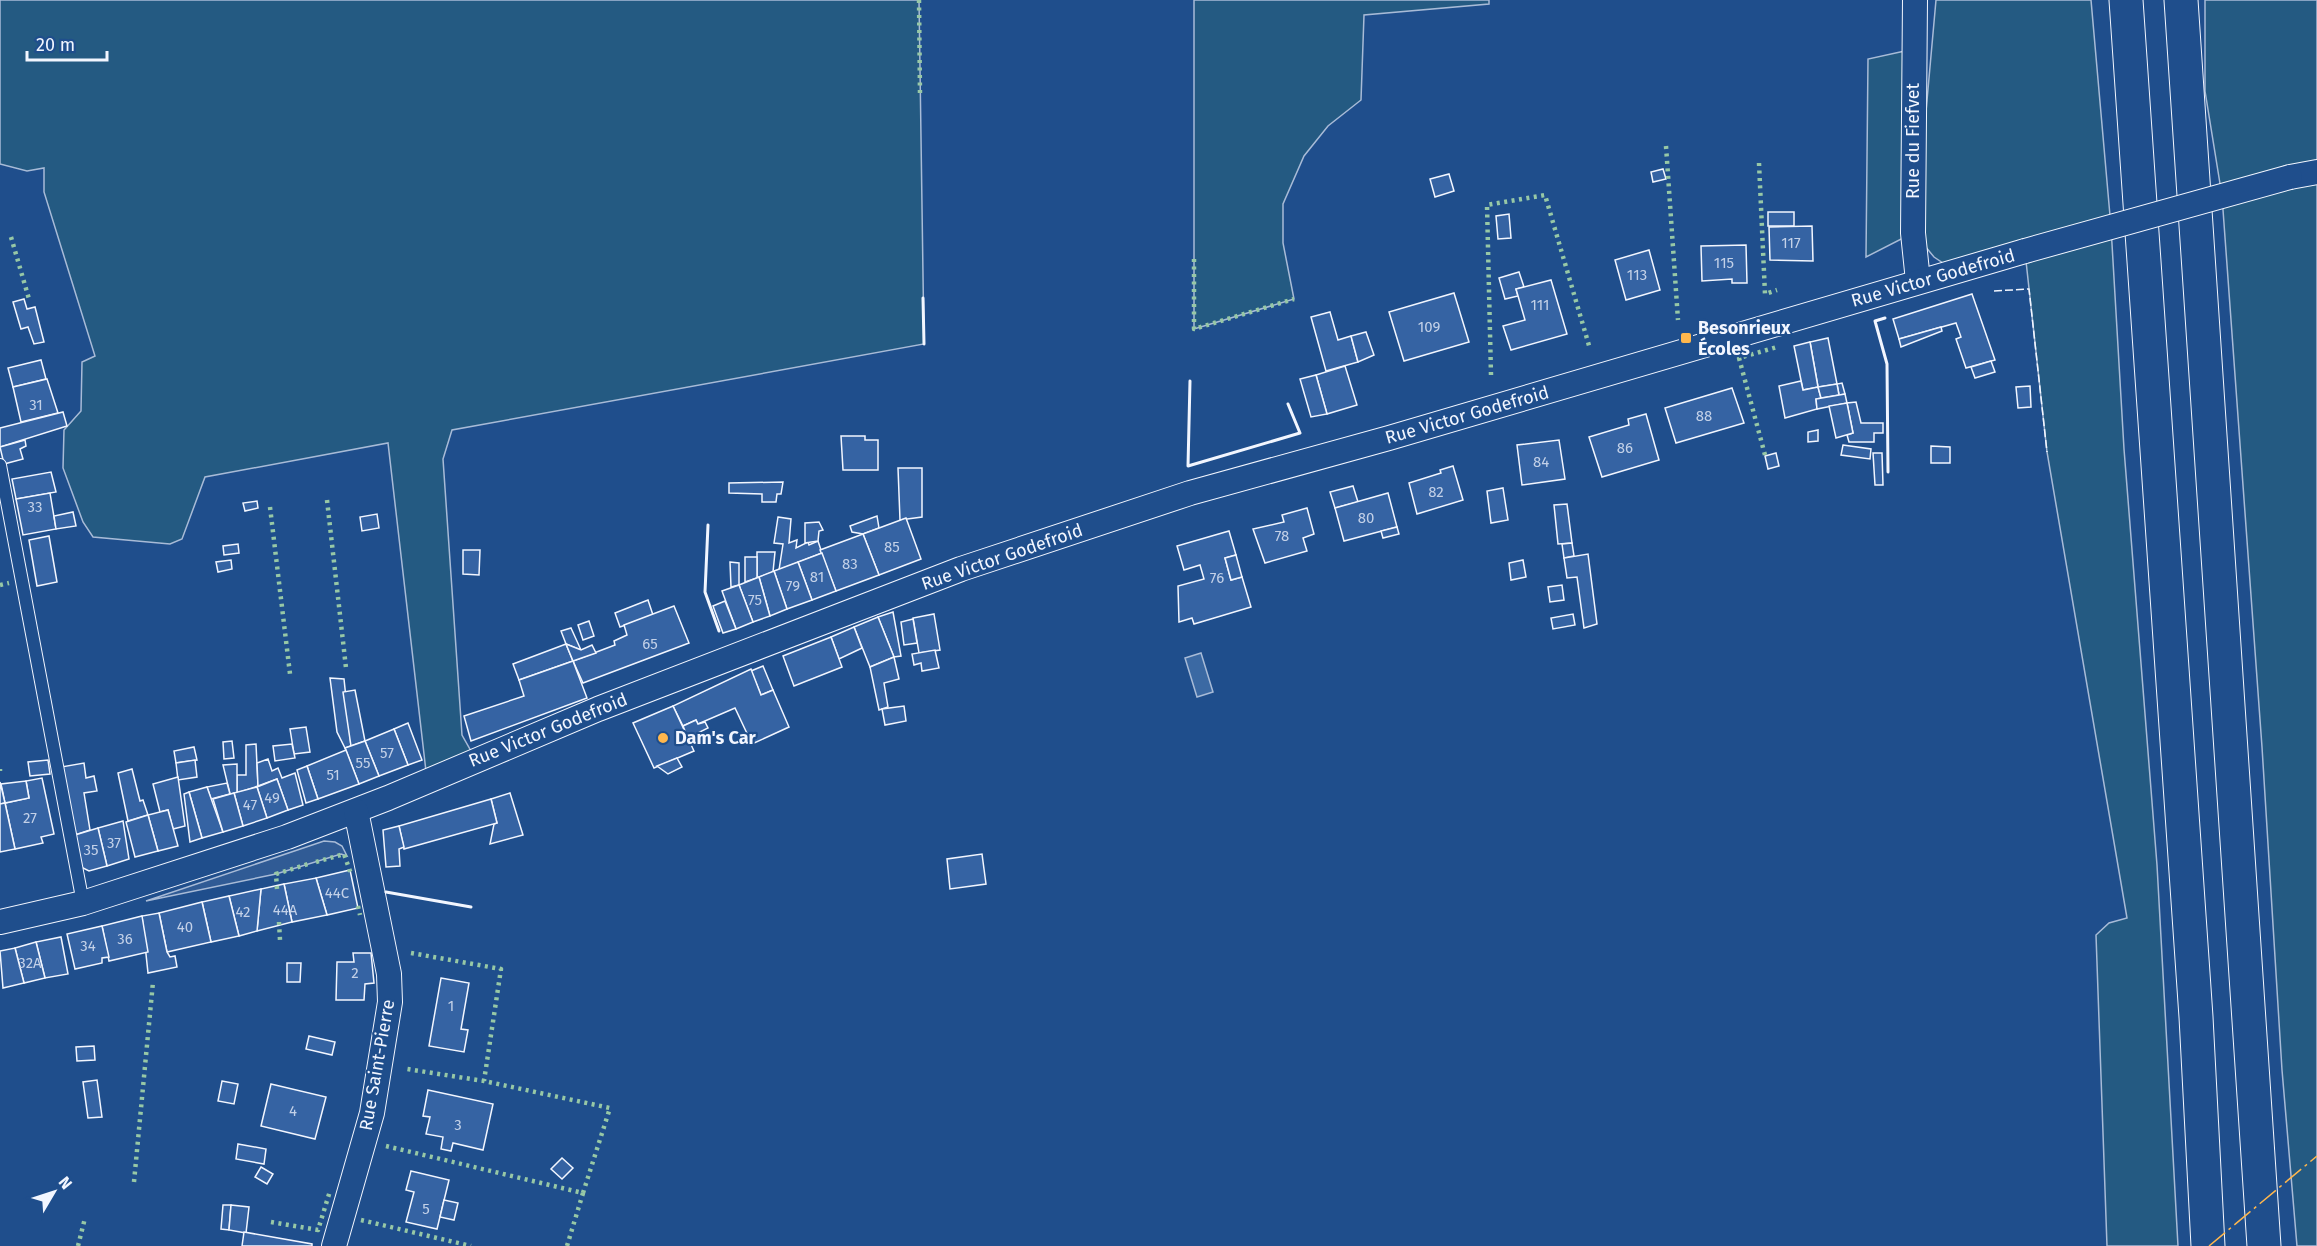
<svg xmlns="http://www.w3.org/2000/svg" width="2317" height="1246" viewBox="0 0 2317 1246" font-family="'Fira Sans',sans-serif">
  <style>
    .green { fill: #245a82; stroke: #a8bbd7; stroke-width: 1.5 }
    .parking { fill: #305b95; stroke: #a8bbd7; stroke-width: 1.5 }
    .water { fill: #3b69a3; stroke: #a8bbd7; stroke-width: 1.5 }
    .building { fill: #3563a3; stroke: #f2f6ff; stroke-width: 1.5 }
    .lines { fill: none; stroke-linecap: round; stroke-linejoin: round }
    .lane-casing { stroke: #f2f6ff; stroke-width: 14 }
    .street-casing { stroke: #f2f6ff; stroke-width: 26 }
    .highway-casing { stroke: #f2f6ff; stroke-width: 35 }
    .lane { stroke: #1f4e8c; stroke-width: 12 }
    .street { stroke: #1f4e8c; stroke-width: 24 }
    .highway { stroke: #1f4e8c; stroke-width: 33 }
    .street-bridge-casing { stroke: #f2f6ff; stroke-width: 26; stroke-linecap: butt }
    .street-bridge { stroke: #1f4e8c; stroke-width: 24 }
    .hedge { stroke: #97c8a6; stroke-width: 4.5; stroke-dasharray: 3 4.5; stroke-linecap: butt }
    .fence { stroke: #f2f6ff; stroke-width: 1.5; stroke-dasharray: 8 3; stroke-linecap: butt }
    .wall { stroke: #f2f6ff; stroke-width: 3 }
    .power { stroke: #ffb74d; stroke-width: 1.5; stroke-dasharray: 21 4.5 3 4.5; stroke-linecap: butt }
    .poi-dot { fill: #ffb74d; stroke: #1f4e8c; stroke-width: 2 }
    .labels { text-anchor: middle; stroke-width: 4.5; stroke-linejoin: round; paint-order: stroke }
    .number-label { font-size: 15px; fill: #c3d1e8 }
    .street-label { font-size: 18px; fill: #f2f6ff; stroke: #1f4e8c }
    .poi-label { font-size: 18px; font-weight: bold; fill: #f2f6ff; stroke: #1f4e8c; text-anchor: start }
  </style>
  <rect width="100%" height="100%" fill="#1f4e8c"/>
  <!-- green -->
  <g class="green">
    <path d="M0,0H919L924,344L452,430L443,459L462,735L476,760L427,780L388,443L205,477L182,539L170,544L93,537L83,522L63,468L64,430L81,411L82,362L95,356L44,192V168L27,171L0,164Z"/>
    <path d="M1194,0H1489V4L1364,15L1361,100L1328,126L1304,156L1283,204V243L1294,299L1194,329Z"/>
    <path d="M1936,0H2091L2111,227L2124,449L2157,865L2178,1246H2107L2096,935L2109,923L2127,918L2047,452L2025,252L1943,263L1934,257L1915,234Z"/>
    <path d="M2205,0H2317V1246H2297L2282,1070L2262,747L2222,196L2205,91Z"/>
    <path d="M1914,49L1913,233L1866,257L1868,59Z"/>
  </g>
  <!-- parking -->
  <path class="parking" d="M324,841L335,842L342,846L347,856L341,854L276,874L146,901Z"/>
  <!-- water -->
  <path class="water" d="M1201,653L1213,692L1197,697L1185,658Z"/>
  <!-- building -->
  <g class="building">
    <path d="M1663,169L1666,179L1653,182L1651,172Z"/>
    <path d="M1449,174L1454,191L1435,197L1430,179Z"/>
    <rect x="1768" y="212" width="26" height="14"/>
    <path d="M1509,214L1511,238L1498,239L1496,216Z"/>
    <path d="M1812,226L1813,261L1770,260L1769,227Z"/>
    <path d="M1746,245L1747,283H1732V279L1702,281L1701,246Z"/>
    <path d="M1649,250L1660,290L1626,300L1615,260Z"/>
    <path d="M1519,272L1524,287L1516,289L1518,296L1505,299L1499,278Z"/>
    <path d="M1551,280L1567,334L1511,350L1503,326L1525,320L1516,289Z"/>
    <path d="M1454,293L1469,342L1404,361L1389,312Z"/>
    <path d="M1972,294L1995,360L1966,368L1956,339L1961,337L1956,323L1899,339L1893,319Z"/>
    <path d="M24,299L27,309L35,307L44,342L34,344L28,327L21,329L13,302Z"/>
    <path d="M1330,312L1338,340L1351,336L1358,362L1326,371L1311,317Z"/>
    <path d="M1941,327L1942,331L1901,347L1899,339Z"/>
    <path d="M1366,332L1374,355L1358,362L1351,336Z"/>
    <path d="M1828,338L1837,384L1818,387L1810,342Z"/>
    <path d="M1810,342L1818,387L1803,390L1794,346Z"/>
    <path d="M41,360L46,379L13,387L8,368Z"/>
    <path d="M1991,361L1995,372L1975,378L1971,367Z"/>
    <path d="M1345,366L1357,405L1327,414L1316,375Z"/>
    <path d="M1316,375L1327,414L1311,417L1300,379Z"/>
    <path d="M47,379L58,413L21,422L13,387Z"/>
    <path d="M1801,381L1803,390L1818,387L1821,398L1816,399L1817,409L1785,418L1779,386Z"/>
    <path d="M1842,383L1845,394L1839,395L1837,384Z"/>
    <path d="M1837,384L1839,395L1821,398L1818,387Z"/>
    <path d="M2030,386L2031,407L2018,408L2016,387Z"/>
    <path d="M1732,388L1744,423L1676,443L1665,408Z"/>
    <path d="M1845,394L1847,403L1817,409L1816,399Z"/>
    <path d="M1856,402L1861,423H1883V433H1874V442H1849L1847,435L1853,433L1847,403Z"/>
    <path d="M1847,403L1853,433L1836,438L1829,406Z"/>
    <path d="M63,412L67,426L0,447V428Z"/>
    <path d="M1646,414L1659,460L1602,477L1589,437L1629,425L1628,419Z"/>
    <path d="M1818,430V441L1808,442V432Z"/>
    <path d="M841,436H865V440H878V470H843Z"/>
    <path d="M25,440L26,446L20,449L23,459L4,464L0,447Z"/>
    <path d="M1559,440L1565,479L1522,485L1517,445Z"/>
    <path d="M1843,445L1871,449L1870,459L1841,455Z"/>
    <path d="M1931,446L1950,447V463H1931Z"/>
    <path d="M1776,453L1779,466L1768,469L1765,456Z"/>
    <path d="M1873,453H1882L1883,485H1875Z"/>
    <path d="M1453,466L1463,500L1417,514L1409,483L1441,473L1440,470Z"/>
    <path d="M898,468H922V517L900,520Z"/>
    <path d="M51,472L56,492L16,499L12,479Z"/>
    <path d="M783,482L781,494H777L776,502H762V494L729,493V483Z"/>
    <path d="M1353,486L1358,502L1335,508L1330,492Z"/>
    <path d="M1503,488L1508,520L1491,523L1487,491Z"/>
    <path d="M50,493L56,529L23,535L16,499Z"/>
    <path d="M1388,493L1397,527L1344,541L1335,508Z"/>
    <path d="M257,501L258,508L245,511L243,503Z"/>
    <path d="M1567,504L1572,543L1558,544L1554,505Z"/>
    <path d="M1307,508L1314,534L1303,538L1307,551L1265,563L1253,529L1284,522L1282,515Z"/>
    <path d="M73,512L76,526L56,529L54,516Z"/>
    <path d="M377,514L379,528L362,531L360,517Z"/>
    <path d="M877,516L879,528L863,534L852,532L850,526Z"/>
    <path d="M778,517L791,519L789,543L797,540L796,548L808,542L809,545L818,541L822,553L779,570L783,544L774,543Z"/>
    <path d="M906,518L921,559L879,575L863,534Z"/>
    <path d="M819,522L823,530L819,531L818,541L805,543V523Z"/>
    <path d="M1397,527L1399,534L1383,538L1381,531Z"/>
    <path d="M1229,531L1236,555L1225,558L1231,580L1242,577L1251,607L1194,624L1192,618L1179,622L1178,586L1204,579L1200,565L1184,570L1177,546Z"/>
    <path d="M863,534L879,575L836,591L820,550Z"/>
    <path d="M49,536L57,582L37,586L29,540Z"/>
    <path d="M1572,543L1574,556L1564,558L1562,544Z"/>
    <path d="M238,544L239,553L224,555L223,546Z"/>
    <path d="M463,550H480L479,575L463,574Z"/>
    <path d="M757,552H775L773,572L757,578Z"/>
    <path d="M822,553L836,591L812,600L798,562Z"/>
    <path d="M1588,554L1597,624L1584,628L1577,577L1567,578L1564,558Z"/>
    <path d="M1236,555L1242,577L1231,580L1225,558Z"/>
    <path d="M745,557H757V578L745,582Z"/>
    <path d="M231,560L232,569L218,572L216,562Z"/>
    <path d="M1523,560L1526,577L1511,580L1509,563Z"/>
    <path d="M730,562L739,563V585L731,587Z"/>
    <path d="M798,562L812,600L787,609L774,571Z"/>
    <path d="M774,571L787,609L770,616L759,577Z"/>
    <path d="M759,577L770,616L753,622L739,585Z"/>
    <path d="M739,585L753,622L736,629L722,591Z"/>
    <path d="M1562,585L1564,600L1550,602L1548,587Z"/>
    <path d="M648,600L653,615L620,627L615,613Z"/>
    <path d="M725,601L736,629L723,633L713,606Z"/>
    <path d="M674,606L689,643L583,683L573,661L615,645L614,641L627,635L624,625Z"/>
    <path d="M893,612L901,656L894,657L878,617Z"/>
    <path d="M934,614L940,650L919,653L913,618Z"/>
    <path d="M1573,614L1575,625L1553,629L1551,618Z"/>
    <path d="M878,617L894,657L870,667L854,627Z"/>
    <path d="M913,619L917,643L904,645L901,622Z"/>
    <path d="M589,621L594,636L583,640L578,625Z"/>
    <path d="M854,627L862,648L839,659L831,637Z"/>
    <path d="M571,628L581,650L566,644L561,631Z"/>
    <path d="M831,637L842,667L794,686L783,656Z"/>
    <path d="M566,644L573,661L519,680L513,664Z"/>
    <path d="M566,644L581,650L592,645L596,653L573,661Z"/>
    <path d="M935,650L939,668L922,671L921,663L914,665L912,654Z"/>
    <path d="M894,657L899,679L884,683L888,707L879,710L870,667Z"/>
    <path d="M573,661L587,698L471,741L464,716L524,696L519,680Z"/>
    <path d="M763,666L773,690L761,695L751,671Z"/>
    <path d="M751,669L761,695L773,690L789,727L752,744L735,708L698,724L696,720L683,726L673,706Z"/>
    <path d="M330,678L344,679L351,746L345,748L337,732Z"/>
    <path d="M355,690L365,741L351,746L343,692Z"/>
    <path d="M673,706L694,751L654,768L633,723Z"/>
    <path d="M904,706L906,721L885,725L882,709Z"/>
    <path d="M696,720L698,724L705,722L708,728L688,738L683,726Z"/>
    <path d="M408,723L422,760L408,765L394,729Z"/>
    <path d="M306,727L310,752L294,754L290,729Z"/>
    <path d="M394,729L408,765L379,776L365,741Z"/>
    <path d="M232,741L234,758L224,759L223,742Z"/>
    <path d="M365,741L379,776L359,784L345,748Z"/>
    <path d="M256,744L258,786L237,793V775H246V745Z"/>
    <path d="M292,744L295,758L275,761L273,746Z"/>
    <path d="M194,747L197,760L176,763L174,751Z"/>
    <path d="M346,750L359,784L318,799L307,766Z"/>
    <path d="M677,758L682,767L668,774L657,766Z"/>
    <path d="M268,759L272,771L278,768L282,778L295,773L303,805L288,810L277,779L258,786L257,763Z"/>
    <path d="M48,760L50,774L30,776L28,762Z"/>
    <path d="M195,760L197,777L178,780L176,763Z"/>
    <path d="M84,763L86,778L94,776L97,791L84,793L90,830L75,835L61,767Z"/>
    <path d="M237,764V793L230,794L223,765Z"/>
    <path d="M307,766L318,799L306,803L297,770Z"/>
    <path d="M132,769L140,801L143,800L148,815L128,821L118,773Z"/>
    <path d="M178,777L185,826L173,829L168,810L160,812L153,784Z"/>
    <path d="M42,778L54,834L41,837L43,843L15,849L5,803L29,798L26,781Z"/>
    <path d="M277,779L288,810L267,818L257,787Z"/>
    <path d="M26,781L29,798L5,803L1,784Z"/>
    <path d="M0,782L5,803L0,804Z"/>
    <path d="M227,783L230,794L211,799L207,787Z"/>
    <path d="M207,787L223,832L202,838L189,792Z"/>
    <path d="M257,787L267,818L243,826L234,793Z"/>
    <path d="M189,792L202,838L190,842L184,794Z"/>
    <path d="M234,793L243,826L223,832L213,799Z"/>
    <path d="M510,793L523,835L490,844L494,824L497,823L491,799Z"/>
    <path d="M491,799L497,823L404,849L399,826Z"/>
    <path d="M5,803L15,849L0,852V804Z"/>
    <path d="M168,810L178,846L158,851L148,815Z"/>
    <path d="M148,815L158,851L135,857L126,822Z"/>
    <path d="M123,821L129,859L107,866L98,828Z"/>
    <path d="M399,826L404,847L399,849L400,866L386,867L383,830Z"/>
    <path d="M98,828L107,866L89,871L81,867L75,835Z"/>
    <path d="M982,854L986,884L950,889L947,859Z"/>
    <path d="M350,870L358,908L327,915L316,878Z"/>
    <path d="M316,878L327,915L292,922L284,884Z"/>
    <path d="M284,884L292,922L257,931L261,889Z"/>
    <path d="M261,889L257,931L239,936L229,896Z"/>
    <path d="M229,896L239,936L211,942L202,902Z"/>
    <path d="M202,902L211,942L167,952L159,913Z"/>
    <path d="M159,913L167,952L170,957L175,956L177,967L148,973L142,916Z"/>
    <path d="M142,916L148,952L109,961L102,926Z"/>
    <path d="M102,926L109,957L102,958V963L75,969L67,934Z"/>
    <path d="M61,937L68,974L45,978L36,942Z"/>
    <path d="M36,942L45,978L24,983L15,948Z"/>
    <path d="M15,948L24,983L3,988L0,951Z"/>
    <path d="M353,953H371L374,983L365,984L364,1000H336L337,962H354Z"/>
    <path d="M287,963H301L300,982H287Z"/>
    <path d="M441,978L469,983L461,1029L468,1030L464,1052L429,1046Z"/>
    <path d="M309,1036L335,1042L332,1055L306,1049Z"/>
    <path d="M94,1046L95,1060L77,1061L76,1047Z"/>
    <path d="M97,1080L102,1117L88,1118L83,1082Z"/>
    <path d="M222,1081L238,1084L234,1104L218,1101Z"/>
    <path d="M271,1084L326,1097L315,1139L261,1126Z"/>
    <path d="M428,1090L493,1104L483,1150L453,1143L451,1151L441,1149L443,1137L426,1134L430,1117L423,1116Z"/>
    <path d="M238,1144L266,1149L264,1164L236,1159Z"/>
    <path d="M562,1158L573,1168L562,1179L551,1169Z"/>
    <path d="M261,1167L273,1174L267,1184L255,1177Z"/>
    <path d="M411,1171L449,1180L437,1229L406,1222L414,1192L406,1190Z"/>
    <path d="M444,1200L458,1203L454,1220L440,1217Z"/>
    <path d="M223,1205H231L229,1230L221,1229Z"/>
    <path d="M231,1205L249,1207L246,1233L229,1230Z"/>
    <path d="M244,1232L312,1244V1246H242Z"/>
  </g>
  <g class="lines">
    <!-- lane casing -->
    <g class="lane-casing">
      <path id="lane" d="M0,465L83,903"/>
    </g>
    <!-- street casing -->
    <g class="street-casing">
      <g id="street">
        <path d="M1915,0L1913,233L1918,281"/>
        <path d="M2290,177L2317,172"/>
        <path d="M0,922L83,903L287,837L388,798L598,709L961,569L1190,493L1389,438L2025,251"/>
        <path d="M334,1246L372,1113L390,1002L389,974L356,811"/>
      </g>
    </g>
    <!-- highway casing -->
    <g class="highway-casing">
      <g id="highway">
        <path d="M2126,0L2196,1017L2208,1246"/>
        <path d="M2181,0L2264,1246"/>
      </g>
    </g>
    <!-- lane -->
    <use href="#lane" class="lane"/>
    <!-- street -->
    <use href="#street" class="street"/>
    <!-- highway -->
    <use href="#highway" class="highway"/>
    <!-- street-bridge casing -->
    <g class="street-bridge-casing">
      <path id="street-bridge" d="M2025,251L2290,177"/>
    </g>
    <!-- street-bridge -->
    <use href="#street-bridge" class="street-bridge"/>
    <!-- hedge -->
    <g class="hedge">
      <path d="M919,0L920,95"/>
      <path d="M1666,146L1678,320"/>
      <path d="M1759,163L1765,294L1777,290"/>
      <path d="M11,237L29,299"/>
      <path d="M1194,259V329L1294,299"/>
      <path d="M1491,375L1487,205L1545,195L1590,349"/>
      <path d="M1765,455L1739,358L1777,347"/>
      <path d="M327,500L346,668"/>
      <path d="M270,507L290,674"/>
      <path d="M0,585L9,583"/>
      <path d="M0,769V771"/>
      <path d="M316,862L344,854L351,874"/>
      <path d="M277,889L276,874L308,864"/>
      <path d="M358,906L360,915"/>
      <path d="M279,922L280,940"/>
      <path d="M411,953L501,969L484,1081"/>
      <path d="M386,1146L583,1193L610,1108L484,1081L407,1069"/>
      <path d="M134,1182L153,982"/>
      <path d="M361,1220L471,1246"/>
      <path d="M271,1222L318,1230L330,1191"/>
      <path d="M78,1246L85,1218"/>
      <path d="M567,1246L583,1193"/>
    </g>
    <!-- fence -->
    <path class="fence" d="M1994,291L2029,289L2047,452"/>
    <!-- wall -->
    <g class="wall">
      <path d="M923,298L924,344"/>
      <path d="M1885,318L1875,321L1887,364L1888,472"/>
      <path d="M1190,381L1188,466L1300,433L1288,404"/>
      <path d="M708,525L705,592L719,631"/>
      <path d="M386,892L471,907"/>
    </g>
    <!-- power -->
    <path class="power" d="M2209,1246L2317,1156"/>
  </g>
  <!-- markers -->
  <g class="poi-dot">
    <rect x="1680" y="332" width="12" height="12" rx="3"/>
    <circle cx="663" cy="738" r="6"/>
  </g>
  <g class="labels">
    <!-- number labels -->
    <g class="number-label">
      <text x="1791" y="248">117</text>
      <text x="1724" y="268">115</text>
      <text x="1637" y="280">113</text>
      <text x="1540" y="310">111</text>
      <text x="1429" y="332">109</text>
      <text x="36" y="410">31</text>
      <text x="1704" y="421">88</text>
      <text x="1625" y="453">86</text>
      <text x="1541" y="467">84</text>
      <text x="1436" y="497">82</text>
      <text x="35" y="512">33</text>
      <text x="1366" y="523">80</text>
      <text x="1282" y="541">78</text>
      <text x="892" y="552">85</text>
      <text x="850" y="569">83</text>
      <text x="817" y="582">81</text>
      <text x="1217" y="583">76</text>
      <text x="793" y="591">79</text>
      <text x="755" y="605">75</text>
      <text x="650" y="649">65</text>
      <text x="387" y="758">57</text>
      <text x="363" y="768">55</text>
      <text x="333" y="780">51</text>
      <text x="272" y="803">49</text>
      <text x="250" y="810">47</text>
      <text x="30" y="823">27</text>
      <text x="114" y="848">37</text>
      <text x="91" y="855">35</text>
      <text x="337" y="898">44C</text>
      <text x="285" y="915">44A</text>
      <text x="243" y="917">42</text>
      <text x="185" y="932">40</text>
      <text x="125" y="944">36</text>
      <text x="88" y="951">34</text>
      <text x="30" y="968">32A</text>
      <text x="355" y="978">2</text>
      <text x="451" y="1011">1</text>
      <text x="293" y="1116">4</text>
      <text x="458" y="1130">3</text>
      <text x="426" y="1214">5</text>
    </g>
    <!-- street labels -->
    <g class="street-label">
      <text transform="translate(1913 141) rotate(-90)" y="6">Rue du Fiefvet</text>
      <text transform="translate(1933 278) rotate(-16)" y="6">Rue Victor Godefroid</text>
      <text transform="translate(1467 415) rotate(-16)" y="6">Rue Victor Godefroid</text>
      <text transform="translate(1002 557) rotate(-19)" y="6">Rue Victor Godefroid</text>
      <text transform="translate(548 730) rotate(-22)" y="6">Rue Victor Godefroid</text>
      <text transform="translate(377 1065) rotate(-80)" y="6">Rue Saint-Pierre</text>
    </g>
    <!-- poi labels -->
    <g class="poi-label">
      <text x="1698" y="334">Besonrieux<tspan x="1698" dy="21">Écoles</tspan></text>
      <text x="675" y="744">Dam's Car</text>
    </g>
  </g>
  <!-- north arrow -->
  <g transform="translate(54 1192) rotate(51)" stroke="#1f4e8c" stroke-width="4.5" paint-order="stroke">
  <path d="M0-4.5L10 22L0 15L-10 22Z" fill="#f2f6ff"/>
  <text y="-9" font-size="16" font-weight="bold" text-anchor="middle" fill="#f2f6ff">N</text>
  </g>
  <!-- scale -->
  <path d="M27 51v9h80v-9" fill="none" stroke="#f2f6ff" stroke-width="3"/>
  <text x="36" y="51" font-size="18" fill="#f2f6ff" stroke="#1f4e8c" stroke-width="4.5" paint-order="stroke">20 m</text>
</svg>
